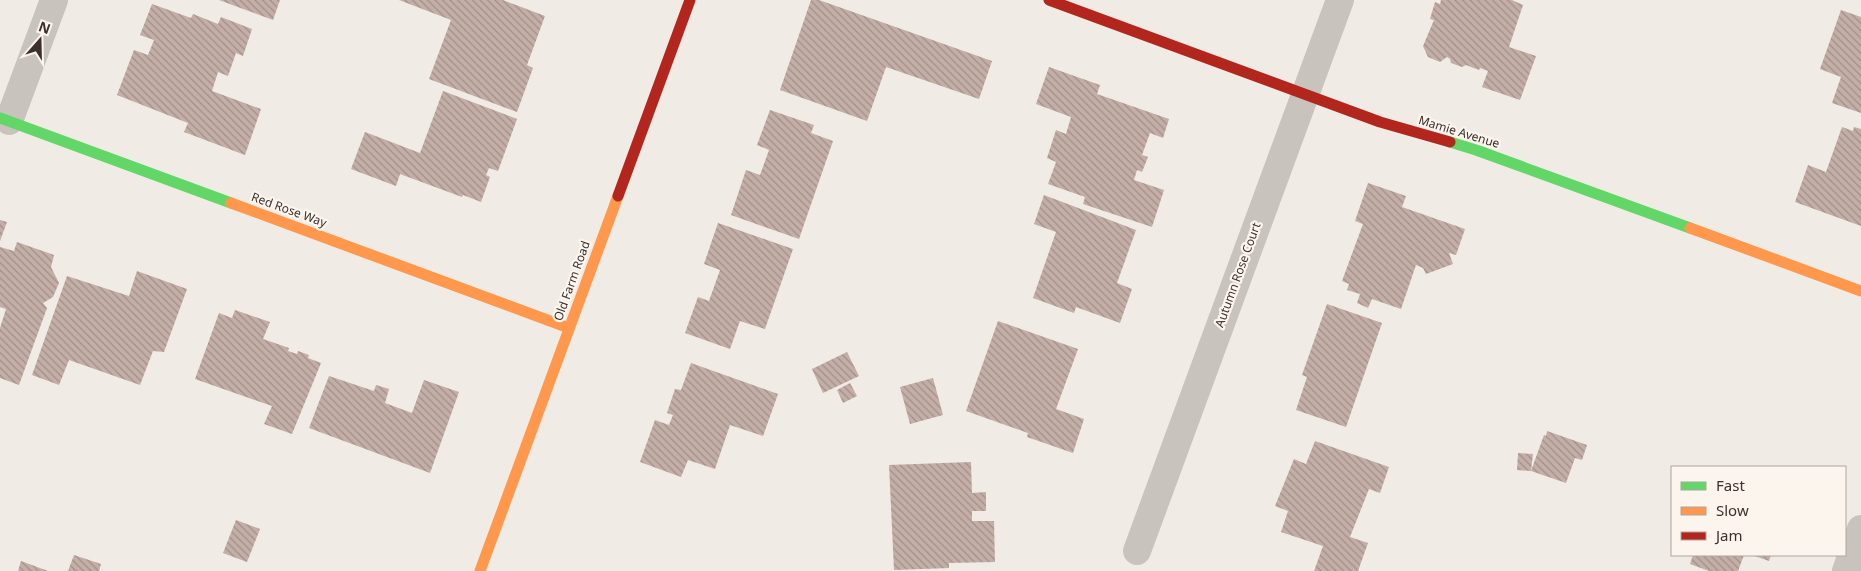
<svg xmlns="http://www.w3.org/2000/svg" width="1861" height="571" viewBox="0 0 1861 571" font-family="'Noto Sans',sans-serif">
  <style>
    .building { fill: url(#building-back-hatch) }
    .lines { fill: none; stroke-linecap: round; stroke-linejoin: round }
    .street { stroke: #c9c3be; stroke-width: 28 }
    .fast { stroke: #63d668; stroke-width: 11 }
    .slow { stroke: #ff974d; stroke-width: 11 }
    .jam { stroke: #b3261e; stroke-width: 11 }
    .labels { text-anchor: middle; stroke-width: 4.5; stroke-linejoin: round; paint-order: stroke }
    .street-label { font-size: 12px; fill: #3b302b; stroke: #fbf5ee }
  </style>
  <defs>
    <pattern id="building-back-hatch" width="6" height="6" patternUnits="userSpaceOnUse" patternTransform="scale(1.25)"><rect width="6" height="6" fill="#c3afa7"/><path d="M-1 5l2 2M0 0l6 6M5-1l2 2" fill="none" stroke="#a08f88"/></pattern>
  </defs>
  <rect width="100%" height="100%" fill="#f0ebe5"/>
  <!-- building -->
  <g class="building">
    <path d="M219,0H280L273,20Z"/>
    <path d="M399,0H503L545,16L527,65L533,68L517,112L429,79L451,20Z"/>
    <path d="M811,0H819L992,61L979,99L886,67L867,121L780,90Z"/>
    <path d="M1441,0H1512L1523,5L1509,47L1536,56L1520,100L1482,87L1488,71L1480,68L1479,70L1466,65L1462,67L1451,63L1450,59L1447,57L1440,62L1428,57L1423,46L1434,20L1430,19L1435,2L1440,4Z"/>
    <path d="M152,4L191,18L193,14L218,24L221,17L252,29L243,56L236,53L228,76L218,72L212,91L261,109L245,155L184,132L188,123L117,95L134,50L148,55L154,40L140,35Z"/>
    <path d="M1841,10L1861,17V113L1832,103L1841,77L1820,69Z"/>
    <path d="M1049,67L1100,85L1097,94L1169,119L1163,138L1150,133L1142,155L1148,157L1142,172L1137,170L1134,180L1164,190L1152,227L1083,204L1085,197L1048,184L1056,162L1047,158L1056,130L1066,134L1071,117L1036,104Z"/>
    <path d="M443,91L517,119L498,171L489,168L486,175L490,177L481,202L463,195L462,197L400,174L396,186L351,169L365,132L420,153Z"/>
    <path d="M770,110L814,125L811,133L833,141L799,239L731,215L746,170L760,175L769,150L757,145Z"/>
    <path d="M1842,127L1853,131L1854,127L1861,129V226L1795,202L1808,165L1826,172Z"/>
    <path d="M1368,183L1406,196L1402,207L1465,229L1456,255L1449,253L1453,264L1426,274L1423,268L1416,265L1401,309L1372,299L1368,308L1357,303L1360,294L1347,290L1349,284L1342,281L1363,224L1355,221Z"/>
    <path d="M1044,195L1136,230L1117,283L1132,289L1120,323L1076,307L1074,313L1033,298L1056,232L1034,224Z"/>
    <path d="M0,220L7,222L0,241Z"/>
    <path d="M718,223L793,249L765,329L740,321L730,349L685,333L698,297L709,301L720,270L704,264Z"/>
    <path d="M17,242L54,255L51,267L59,283L53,297L43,303L47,308L19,385L0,378V328L6,309L0,307V247L14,251Z"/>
    <path d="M137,271L187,289L164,352L153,351L140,385L69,360L59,385L32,375L67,276L129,296Z"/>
    <path d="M1327,304L1382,323L1346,427L1296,410L1307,377L1302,375Z"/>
    <path d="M235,310L270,322L263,339L289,348L288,351L297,354L298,351L309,355L308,358L321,363L292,434L264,424L272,406L195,379L219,313L232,318Z"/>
    <path d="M998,321L1078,349L1056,409L1084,419L1073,453L1027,437L1028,433L966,411Z"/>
    <path d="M847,352L859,376L823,393L812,369Z"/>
    <path d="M691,363L778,394L763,436L730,425L715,469L688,460L681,477L640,462L655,420L669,425L673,415L667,413L675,389L681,390Z"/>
    <path d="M329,376L374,391L376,385L389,389L385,403L412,413L424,380L459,392L430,473L309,428Z"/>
    <path d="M933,378L943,415L910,424L900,387Z"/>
    <path d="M850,383L857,396L843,403L837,390Z"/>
    <path d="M1547,431L1587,445L1582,460L1575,458L1566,483L1531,471L1517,470L1518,453L1533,454L1531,471L1544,435L1546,436Z"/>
    <path d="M1315,441L1389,467L1380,493L1369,489L1350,537L1368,543L1358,571H1314L1323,546L1281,532L1288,511L1275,506L1294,459L1306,464Z"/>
    <path d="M971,462L972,493L986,492V511H972V521H994L995,562L949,563V568L894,570L889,465Z"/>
    <path d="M236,520L260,529L247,562L223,553Z"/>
    <path d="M74,555L101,564L99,571H68Z"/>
    <path d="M1693,555H1744L1738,571H1709L1690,564Z"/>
    <path d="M1752,555H1771L1769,561Z"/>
    <path d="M21,561L48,571H18Z"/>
  </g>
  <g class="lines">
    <!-- street -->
    <g class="street">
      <path d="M9,121L54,0"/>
      <path d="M1137,551L1340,0"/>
      <path d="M1846,571L1861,529"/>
    </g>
    <!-- fast -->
    <g class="fast">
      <path d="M0,118L231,203"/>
      <path d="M1450,142L1476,150L1690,228"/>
    </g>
    <!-- slow -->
    <g class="slow">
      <path d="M231,203L569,328"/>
      <path d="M1690,228L1861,291"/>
      <path d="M480,571L618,196"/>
    </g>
    <!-- jam -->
    <g class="jam">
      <path d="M1049,0L1380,122L1450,142"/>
      <path d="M618,196L690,0"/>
    </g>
  </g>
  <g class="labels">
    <!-- street labels -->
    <g class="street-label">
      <text transform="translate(1459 132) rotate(17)" y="4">Mamie Avenue</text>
      <text transform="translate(289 210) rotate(20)" y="4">Red Rose Way</text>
      <text transform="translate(1238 275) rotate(-70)" y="4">Autumn Rose Court</text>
      <text transform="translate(572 281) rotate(-70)" y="4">Old Farm Road</text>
    </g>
  </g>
  <!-- legend -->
  <rect x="1671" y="466" width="175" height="90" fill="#fbf5ee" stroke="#aea6a0"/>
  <rect x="1681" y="482" width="25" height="8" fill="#63d668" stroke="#aea6a0"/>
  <text x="1716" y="491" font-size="15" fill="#3b302b">Fast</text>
  <rect x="1681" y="507" width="25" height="8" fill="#ff974d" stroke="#aea6a0"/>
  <text x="1716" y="516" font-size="15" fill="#3b302b">Slow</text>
  <rect x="1681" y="532" width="25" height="8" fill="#b3261e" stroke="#aea6a0"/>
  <text x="1716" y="541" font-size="15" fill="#3b302b">Jam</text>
  <!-- north arrow -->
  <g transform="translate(40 40) rotate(20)" stroke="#fbf5ee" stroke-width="4" paint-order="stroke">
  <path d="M0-4L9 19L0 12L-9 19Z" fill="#3b302b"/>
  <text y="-8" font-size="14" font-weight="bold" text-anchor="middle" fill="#3b302b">N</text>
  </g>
</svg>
